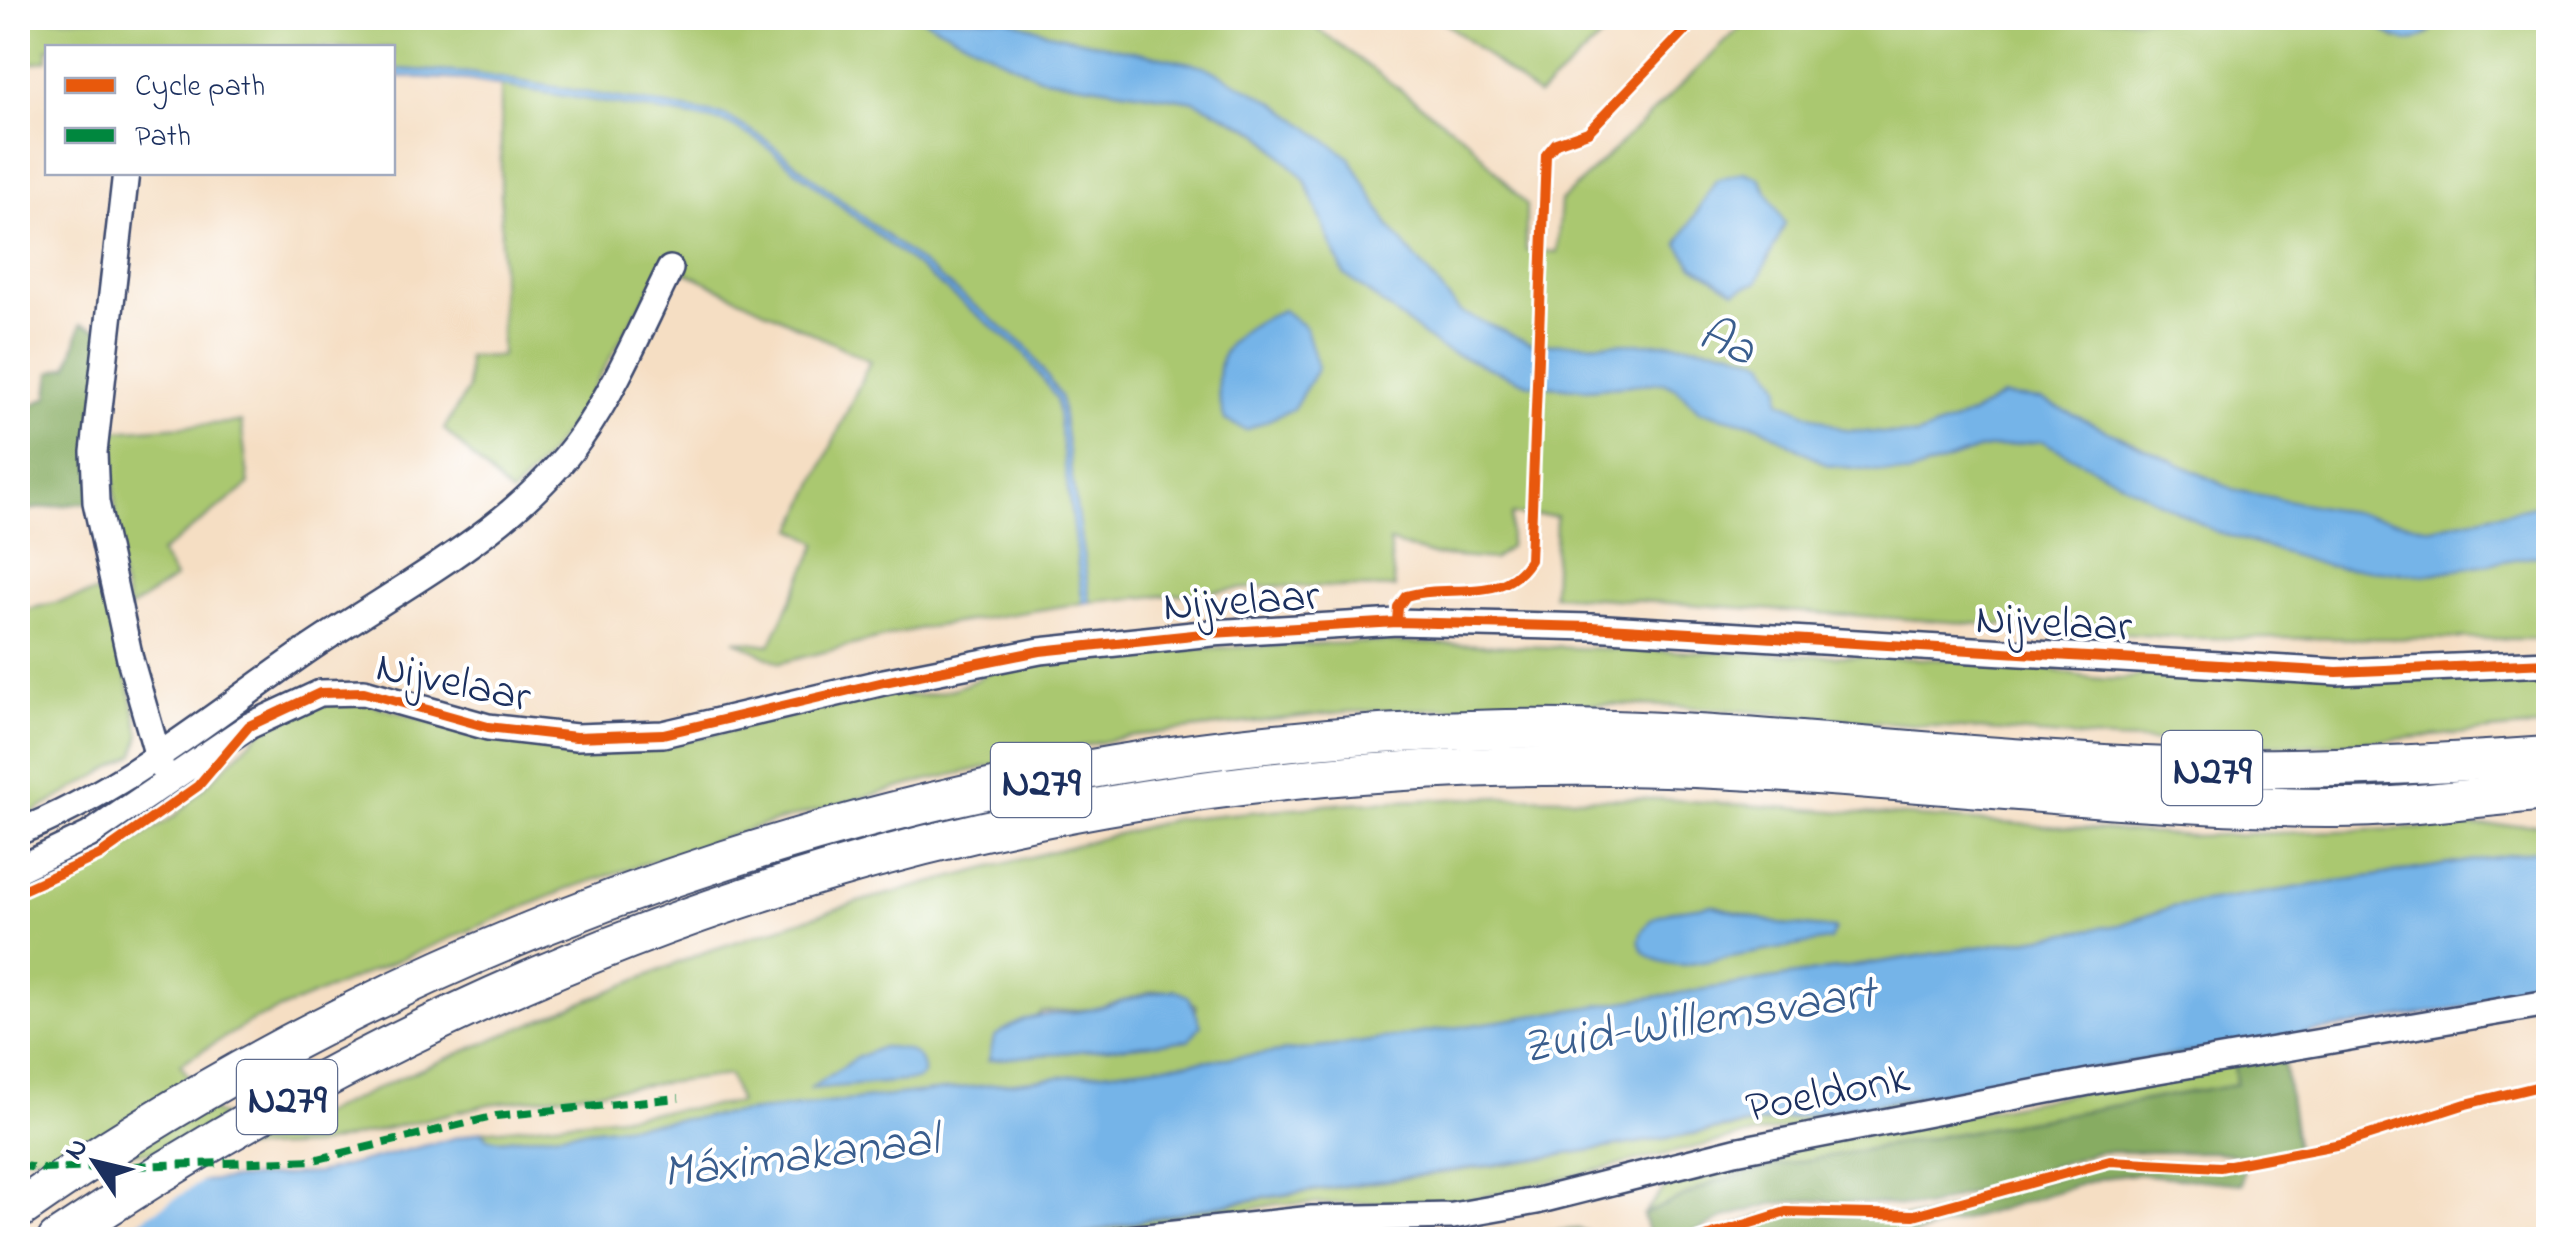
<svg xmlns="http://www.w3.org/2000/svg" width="2566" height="1257" viewBox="0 0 2566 1257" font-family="'Indie Flower',sans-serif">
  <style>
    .green { fill: #aac870; stroke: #627c67; stroke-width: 2.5; fill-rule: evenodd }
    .forest { fill: #87ac62; stroke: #516e60; stroke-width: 2.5 }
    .water { fill: #75b4e8; stroke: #4872a3; stroke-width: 2.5 }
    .pier { fill: #f5dec3 }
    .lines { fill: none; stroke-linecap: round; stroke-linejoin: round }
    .minor-casing { stroke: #3c496d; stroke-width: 30 }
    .highway-casing { stroke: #3c496d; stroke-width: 42 }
    .minor { stroke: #fff; stroke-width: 25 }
    .highway { stroke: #fff; stroke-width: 38 }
    .quiet { stroke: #00873e; stroke-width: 8; stroke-dasharray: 15 8; stroke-linecap: butt }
    .cycleway-casing { stroke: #fff; stroke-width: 16 }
    .cycleway { stroke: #e8590c; stroke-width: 10 }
    .labels { text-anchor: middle; stroke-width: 8; stroke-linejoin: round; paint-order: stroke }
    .shield { fill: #fff; stroke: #5f6d8e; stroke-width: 2.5 }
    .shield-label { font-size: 42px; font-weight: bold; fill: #1b2f5e }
    .street-label { font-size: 45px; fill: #1b2f5e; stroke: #fff }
    .water-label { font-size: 48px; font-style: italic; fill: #3a5e8e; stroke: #fff }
  </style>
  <rect width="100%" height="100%" fill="#fff"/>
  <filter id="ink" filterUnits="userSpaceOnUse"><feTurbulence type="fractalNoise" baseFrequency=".01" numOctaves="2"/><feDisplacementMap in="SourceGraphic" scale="20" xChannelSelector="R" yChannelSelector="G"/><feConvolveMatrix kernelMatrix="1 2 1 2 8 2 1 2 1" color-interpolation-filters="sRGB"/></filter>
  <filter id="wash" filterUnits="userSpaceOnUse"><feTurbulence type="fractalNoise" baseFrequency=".0048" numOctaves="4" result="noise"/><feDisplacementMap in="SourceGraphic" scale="40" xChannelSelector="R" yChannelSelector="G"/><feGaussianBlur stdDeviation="2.25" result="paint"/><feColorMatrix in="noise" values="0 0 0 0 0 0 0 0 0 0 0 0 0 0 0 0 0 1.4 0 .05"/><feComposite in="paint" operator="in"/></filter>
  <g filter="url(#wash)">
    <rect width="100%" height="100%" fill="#f5dec3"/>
    <!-- green -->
    <g class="green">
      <path d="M18,18H921L1039,77L1195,101L1261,134L1305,180L1344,274L1440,348L1529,384L1586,389L1663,382L1676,388L1701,411L1758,425L1828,465L1908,474L1980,449L2041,440L2096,465L2425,575L2548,553V639L2185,638L1553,595L1556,516L1512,515L1509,547L1493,560L1432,555L1389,542L1395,588L1275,586L1090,602L1060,396L1027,347L763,138L726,116L469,73L393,69L392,48H48L47,60L18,66Z"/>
      <path d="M1005,18H1303L1467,139L1526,205V250L1557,252L1561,201L1750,18H2366L2396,39L2428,35L2441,18H2548V503L2432,528L2347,515L2234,490L2118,435L2002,396L1970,415L1916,436L1844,430L1779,401L1733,350L1674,343L1532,345L1460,312L1389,226L1350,158ZM1759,178L1785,224L1757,282L1735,291L1693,265L1678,244L1716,180Z"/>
      <path d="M1439,18H1623L1538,96Z"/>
      <path d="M501,85L726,122L761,142L1023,351L1056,398L1083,603L917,629L780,663L734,640L770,645L818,543L794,529L870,361L667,263C614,341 581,430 511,495L444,429L468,389L467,357L501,356Z"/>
      <path d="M241,422L249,485L160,553L175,578L129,609L117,560L112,431Z"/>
      <path d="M107,590L140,734L135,754L18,821V599L21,611Z"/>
      <path d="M1381,642L2029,662C2062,674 2118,689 2150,671H2548V726L2315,746L2115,740L1674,706L1580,704L1343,712L1129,736L924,781L760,826L570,888L252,1021L180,1064L215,1113L263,1127L307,1121L402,1077L702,953L858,902L1175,819L1347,803L1500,797L1661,799L2191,836L2548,824V849L2172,907L2120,925L1344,1045L500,1140L488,1138L482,1131L739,1103L729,1075L490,1104L314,1146L18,1157V901L105,860L176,815L265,727L324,703L364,702L484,738L575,750L664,746L891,691C917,704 970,687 991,670L1153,650ZM1711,905L1779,924L1834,929L1684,965ZM1175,990L1197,1006L1189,1040L989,1060L1041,1012L1094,1009L1154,991Z"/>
      <path d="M2306,1034L2308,1039L1735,1138L1456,1203L1276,1204L1103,1239L1066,1240C1210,1200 1359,1186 1506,1164C1773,1123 2040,1077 2306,1034Z"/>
      <path d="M2234,1063L2236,1084L1768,1167L1717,1181L1643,1215L1680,1169Z"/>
    </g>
    <!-- forest -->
    <g class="forest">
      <path d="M81,324L103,331L91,502L18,511V402L32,405L48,397L51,372L69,366Z"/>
      <path d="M2283,1054L2297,1152L2258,1157L2215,1152H2098L1926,1207L1808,1200L1772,1204L1726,1217L1681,1239H1650L1643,1215L1717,1181L1768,1167L2236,1084L2234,1063Z"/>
      <path d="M2110,1160L2244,1167L2242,1184L2136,1174L2102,1178L1901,1239L1851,1233L1818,1234L1806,1240L1753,1236L1701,1240L1765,1214L1799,1211L1882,1218L1924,1216Z"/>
      <path d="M1578,1229L1608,1239H1420H1484Z"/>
    </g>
    <!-- water -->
    <g class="water">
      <path d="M921,18H1005L1053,34L1204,66L1276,103L1350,158L1389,226L1460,312L1532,344L1674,343L1733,350L1765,361L1780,386V401L1844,430L1916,436L1970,415L2003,396L2042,400L2234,490L2432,528L2548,503V553L2425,575L2327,566L2217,532L2042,441L1980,449L1908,474L1828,465L1758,425L1700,411L1676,388L1663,382L1586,389L1529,384L1440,348L1344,274L1305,180L1261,133L1195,101L1039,77Z"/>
      <path d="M2366,18H2441C2414,56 2397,40 2366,18Z"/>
      <path d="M393,69L469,73L726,116L763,138L1027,347L1060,396L1090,602L1083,603L1056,398L1023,351L761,142L725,122L468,80L393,76Z"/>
      <path d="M1744,172L1759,178L1785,224L1757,282L1735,291L1693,265L1678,244L1716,180Z"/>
      <path d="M1283,310L1306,328L1318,368L1293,409L1246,430L1225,420C1205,357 1227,333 1283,310Z"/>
      <path d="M2548,849V993C2223,1048 1898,1100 1572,1153C1403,1180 1232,1194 1066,1239H18V1185L173,1183L318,1173L482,1131L488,1138L500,1140L1344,1045L2120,925L2172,907Z"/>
      <path d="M1711,905L1779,924L1835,929L1830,940L1684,965C1663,965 1622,953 1648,923C1660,909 1693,908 1711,905Z"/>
      <path d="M1175,990L1189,997L1201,1025L1189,1040L989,1060L994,1037C1038,1006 1053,1019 1098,1008C1124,1002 1147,991 1175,990Z"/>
      <path d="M882,1047C901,1047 925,1050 923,1075L916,1080L809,1089L858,1057Z"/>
    </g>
    <!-- pier -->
    <path class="pier" d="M212,1175L111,1239H18V1180Z"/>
  </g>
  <g filter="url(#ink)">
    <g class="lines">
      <!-- minor casing -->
      <g class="minor-casing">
        <g id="minor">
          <path d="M126,172L94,452L96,502L130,659L161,767"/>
          <path d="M18,832C123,791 214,715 306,651C399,587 515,531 581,437C617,386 642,325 670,269"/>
          <path d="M18,869L89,835L249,726L320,693L364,692L488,727L576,737L663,734L884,682L1040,651L1212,633L1397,622L1591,627L2337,672L2548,663"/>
          <path d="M1120,1240L1312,1219L1453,1216L1537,1201L1735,1151L2094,1081L2548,1003"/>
        </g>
      </g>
      <!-- highway casing -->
      <g class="highway-casing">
        <g id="highway">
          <path d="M18,1210C446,909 982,737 1506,729C1740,726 1972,763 2205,768C2320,770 2434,764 2548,756"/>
          <path d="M57,1240C548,910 1072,749 1665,767C1887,774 2106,806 2328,808C2401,809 2476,797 2548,791"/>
        </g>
      </g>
      <!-- minor -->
      <use href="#minor" class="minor"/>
      <!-- highway -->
      <use href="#highway" class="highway"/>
      <!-- quiet -->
      <path class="quiet" d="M18,1165L43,1169L314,1160L496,1116L679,1098"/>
      <!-- cycleway casing -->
      <g class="cycleway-casing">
        <g id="cycleway">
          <path d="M1397,622L1398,607L1406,596C1448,583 1503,605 1530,560L1546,155L1556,143L1588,132L1697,18"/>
          <path d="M18,892L100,855L198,786L249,726L320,693L364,692L488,727L576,737L663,734L884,682L1040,651L1212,633L1397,622L1591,627L2337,672L2548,663"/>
          <path d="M1696,1240L1786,1212L1914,1215L2110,1161L2220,1167L2341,1144L2466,1104L2548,1084"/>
        </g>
      </g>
      <!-- cycleway -->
      <use href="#cycleway" class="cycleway"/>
    </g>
  </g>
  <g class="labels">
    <!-- shield labels -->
    <g class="shield">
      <rect x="2162" y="731" width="100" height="74" rx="8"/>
      <rect x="991" y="743" width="100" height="74" rx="8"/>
      <rect x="237" y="1060" width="100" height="74" rx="8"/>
    </g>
    <g class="shield-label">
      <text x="2212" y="783">N279</text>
      <text x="1041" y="795">N279</text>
      <text x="287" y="1112">N279</text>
    </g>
    <!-- street labels -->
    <g class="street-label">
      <text transform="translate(1241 598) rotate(-4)" y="16">Nijvelaar</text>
      <text transform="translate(2054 620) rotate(3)" y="16">Nijvelaar</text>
      <text transform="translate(454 679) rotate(12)" y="16">Nijvelaar</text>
      <text transform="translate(1827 1090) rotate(-11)" y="16">Poeldonk</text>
    </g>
    <!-- water labels -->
    <g class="water-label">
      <text transform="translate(1728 339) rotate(23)" y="17">Aa</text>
      <text transform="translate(1698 1017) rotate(-9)" y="17">Zuid-Willemsvaart</text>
      <text transform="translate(800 1153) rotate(-7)" y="17">Máximakanaal</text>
    </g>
  </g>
  <!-- margin -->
  <rect width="2566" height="1257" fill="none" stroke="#fff" stroke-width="60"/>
  <!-- legend -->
  <rect x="45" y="45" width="350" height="130" fill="#ffffff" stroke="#a4acbf" stroke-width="2.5"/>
  <rect x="65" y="78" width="50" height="15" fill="#e8590c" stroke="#a4acbf" stroke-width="2.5"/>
  <text x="135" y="95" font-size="30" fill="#1b2f5e">Cycle path</text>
  <rect x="65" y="128" width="50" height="15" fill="#00873e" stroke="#a4acbf" stroke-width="2.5"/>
  <text x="135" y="145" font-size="30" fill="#1b2f5e">Path</text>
  <!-- north arrow -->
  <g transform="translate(95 1162) rotate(305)" stroke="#ffffff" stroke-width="8" paint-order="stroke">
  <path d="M0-8L18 38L0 25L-18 38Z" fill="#1b2f5e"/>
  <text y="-15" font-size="28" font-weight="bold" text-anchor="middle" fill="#1b2f5e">N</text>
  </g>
</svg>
